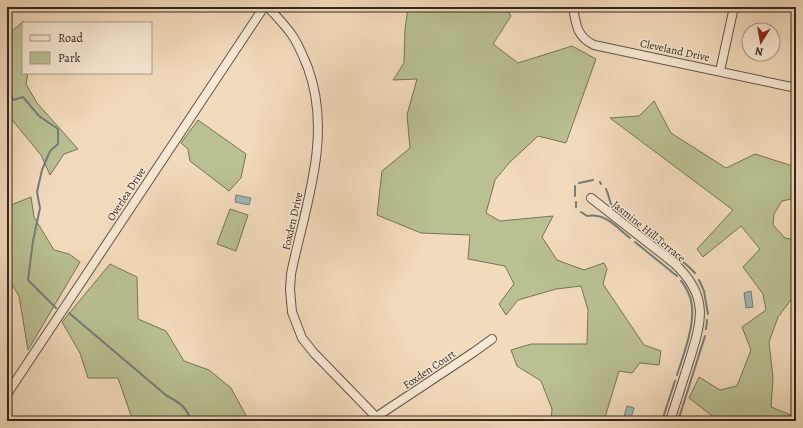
<svg xmlns="http://www.w3.org/2000/svg" width="803" height="428" viewBox="0 0 803 428" font-family="Alegreya,serif">
  <style>
    .green { fill: #b9c092; stroke: #767359 }
    .water { fill: #9db9b8; stroke: #737e7b }
    .lines { fill: none; stroke-linecap: round; stroke-linejoin: round }
    .stream { stroke: #737e7b; stroke-width: 2 }
    .minor-casing { stroke: #645347; stroke-width: 10 }
    .minor { stroke: #f7e8d3; stroke-width: 8 }
    .labels { text-anchor: middle; stroke-width: 3; stroke-linejoin: round; paint-order: stroke }
    .street-label { font-size: 11px; fill: #342620; stroke: #f7e8d3 }
  </style>
  <rect width="100%" height="100%" fill="#f2dbbc"/>
  <filter id="stains"><feTurbulence type="fractalNoise" baseFrequency=".005" numOctaves="4"/><feColorMatrix values="0 0 0 0 .2 0 0 0 0 .09 0 0 0 0 .02 0 0 0 .5 -.17"/></filter>
  <radialGradient id="worn" r=".72"><stop offset=".6" stop-color="#630" stop-opacity="0"/><stop offset="1" stop-color="#630" stop-opacity=".3"/></radialGradient>
  <!-- green -->
  <g class="green">
    <path d="M408,7H506L511,16L493,44L518,63L572,46L596,59L566,143L538,136L509,163L495,180L486,213L500,221L553,216L542,237L557,260L584,270L604,263L607,269L603,284L644,345L661,351L659,365L640,363L632,373L619,371L604,421H551L552,409L541,381L517,366L511,350L531,344H587L588,310L581,286L556,289L518,300L506,315L499,304L514,284L505,266L468,259L470,235L421,233L377,215L382,171L410,148L407,115L417,79L393,80L404,63L405,30Z"/>
    <path d="M24,21L23,73H28L26,84L37,103L78,149L64,154L50,175L41,155L8,115L7,108V35Z"/>
    <path d="M654,101L671,133L726,168L755,154L796,167V198L782,201L774,214L773,225L785,238L796,240V293L778,317L769,342L773,378L771,407L796,417V421H719L689,398L699,377L720,390L737,386L751,350L742,327L766,310L763,294L743,267L760,249L741,226L703,257L697,249L733,210L610,118L639,116Z"/>
    <path d="M198,120L246,154L241,178L229,191L190,161L188,149L181,143Z"/>
    <path d="M31,197L34,217L54,250L69,254L80,262L28,350L19,296L7,277V215L11,205Z"/>
    <path d="M230,209L248,215L236,251L217,244Z"/>
    <path d="M110,264L137,277L138,319L166,331L184,361L209,370L231,388L249,421H133L118,378H88L80,353L62,322Z"/>
  </g>
  <!-- water -->
  <g class="water">
    <path d="M236,195L251,198L249,205L235,202Z"/>
    <path d="M751,291L753,307L746,308L744,293Z"/>
    <path d="M627,406L634,408L630,421L623,420Z"/>
  </g>
  <g class="lines">
    <!-- stream -->
    <g class="stream">
      <path d="M7,89L10,90L13,100L23,97L39,116L58,129V144L50,151L42,170L37,192L40,208L33,241L28,280L56,308"/>
      <path d="M600,182L601,184"/>
      <path d="M579,183L593,180"/>
      <path d="M606,189C609,195 609,200 611,204C617,213 630,220 639,226"/>
      <path d="M575,196V186"/>
      <path d="M576,202V207"/>
      <path d="M581,212L587,216C606,213 616,227 630,238"/>
      <path d="M644,230L688,266L695,273"/>
      <path d="M635,242L677,276"/>
      <path d="M699,280L704,291L708,314"/>
      <path d="M69,313L167,396C177,401 187,407 190,419L197,421"/>
      <path d="M706,329L707,320"/>
      <path d="M677,375C684,352 700,315 688,292C686,288 684,284 681,281"/>
      <path d="M662,421L675,381"/>
      <path d="M678,421L705,336"/>
    </g>
    <!-- minor casing -->
    <g class="minor-casing">
      <g id="minor">
        <path d="M268,7C276,16 285,25 292,35C299,45 303,56 308,68C333,136 305,206 291,274L290,290L292,312L302,338L314,353L380,421"/>
        <path d="M573,7C576,25 577,37 594,45L796,88"/>
        <path d="M720,71L734,7"/>
        <path d="M591,198L675,264C711,298 701,323 688,365C682,384 676,402 670,421"/>
        <path d="M7,394L264,7"/>
        <path d="M376,417L474,352L492,339"/>
      </g>
    </g>
    <!-- minor -->
    <use href="#minor" class="minor"/>
  </g>
  <g class="labels">
    <!-- street labels -->
    <g class="street-label">
      <text transform="translate(675 50) rotate(12)" y="4">Cleveland Drive</text>
      <text transform="translate(126 194) rotate(-57)" y="4">Overlea Drive</text>
      <text transform="translate(292 221) rotate(-77)" y="4">Foxden Drive</text>
      <text transform="translate(649 231) rotate(39)" y="4">Jasmine Hill Terrace</text>
      <text transform="translate(429 369) rotate(-34)" y="4">Foxden Court</text>
    </g>
  </g>
  <!-- margin -->
  <rect width="803" height="428" fill="none" stroke="#f2dbbc" stroke-width="24"/>
  <rect x="8" y="8" width="787" height="412" fill="none" stroke="#342620" stroke-width="2"/>
  <rect x="12" y="12" width="779" height="404" fill="none" stroke="#342620"/>
  <!-- legend -->
  <rect x="22" y="22" width="130" height="52" fill="#f7e8d3" stroke="#a99a8b"/>
  <rect x="30" y="35" width="20" height="6" fill="#f7e8d3" stroke="#a99a8b"/>
  <text x="58" y="42" font-size="12" fill="#342620">Road</text>
  <rect x="30" y="52" width="20" height="12" fill="#b9c092" stroke="#a99a8b"/>
  <text x="58" y="62" font-size="12" fill="#342620">Park</text>
  <!-- north arrow -->
  <g transform="translate(761 42) rotate(191)"><circle r="19" fill="#f7e8d3" stroke="#a99a8b"/>
  <path d="M0-3L7 15L0 10L-7 15Z" fill="#8f2418"/>
  <text y="-6" font-size="11" font-weight="bold" text-anchor="middle" fill="#342620">N</text>
  </g>
  <rect width="100%" height="100%" filter="url(#stains)"/>
  <rect width="100%" height="100%" fill="url(#worn)"/>
</svg>
